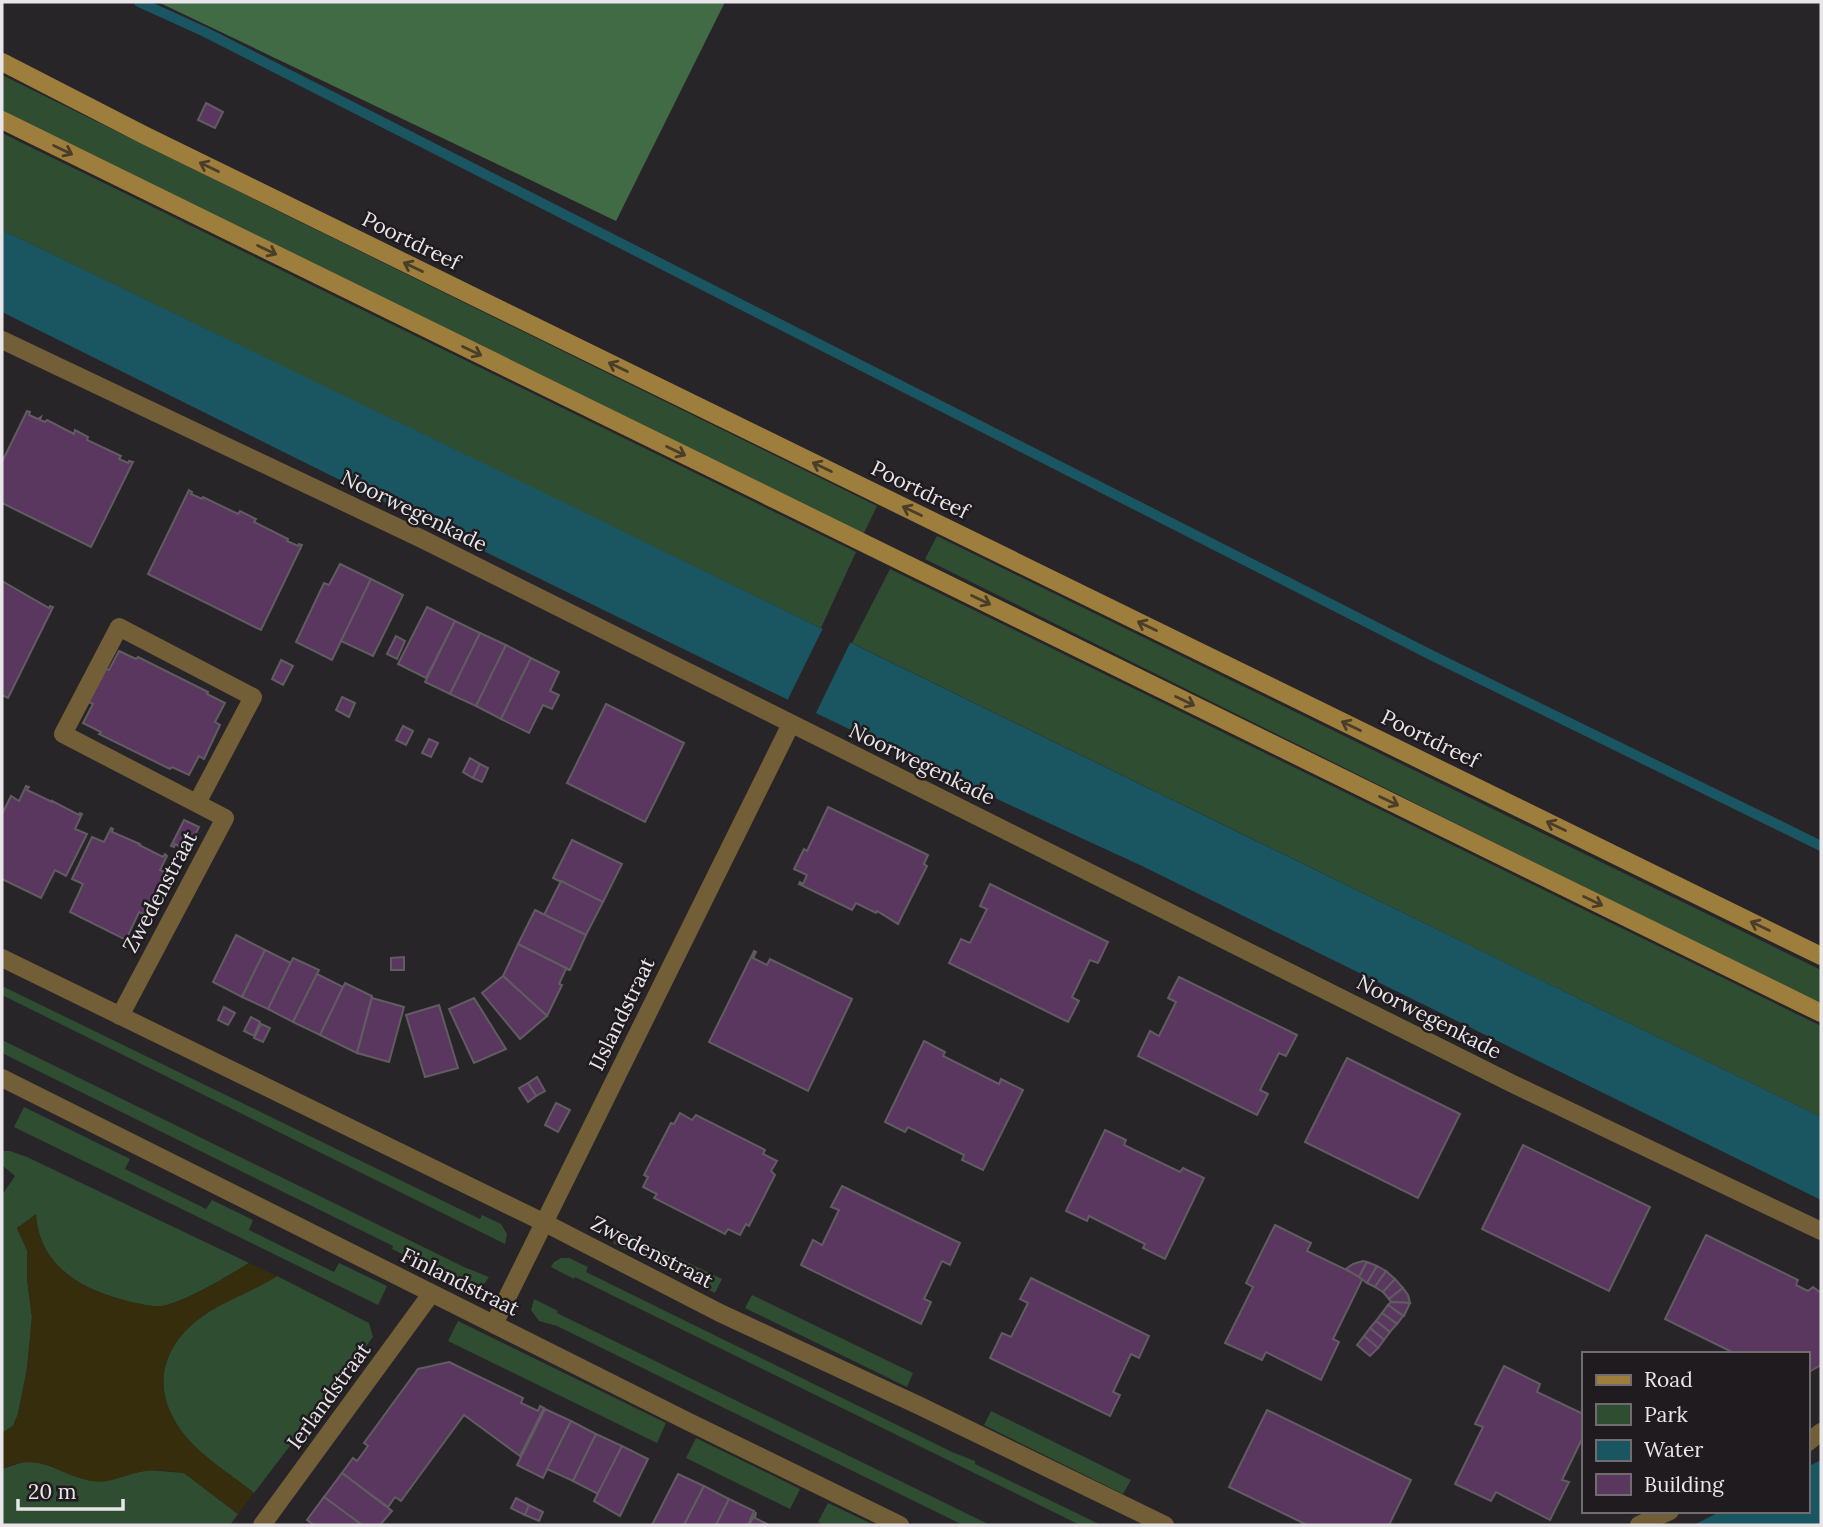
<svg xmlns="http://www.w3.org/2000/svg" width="1823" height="1527" viewBox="0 0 1823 1527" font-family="Lora,serif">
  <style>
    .green { fill: #2f4d31 }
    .forest { fill: #416b44 }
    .sand { fill: #352d0c }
    .water { fill: #1a5661 }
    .pier { fill: #282529 }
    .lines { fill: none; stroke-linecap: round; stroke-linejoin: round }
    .stream { stroke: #1a5661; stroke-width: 10 }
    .building { fill: #59375e; stroke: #605c61; stroke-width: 2 }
    .minor { stroke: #735f37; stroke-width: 18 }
    .secondary { stroke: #9e7e3c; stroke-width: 18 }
    .oneway { stroke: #4b3e29 }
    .labels { text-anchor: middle; stroke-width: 5; stroke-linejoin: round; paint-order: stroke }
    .street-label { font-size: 21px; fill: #e9e6e9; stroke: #1f1b1f }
  </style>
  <rect width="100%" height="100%" fill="#282529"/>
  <!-- green -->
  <g class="green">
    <path d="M2,75L877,506L863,535L2,111Z"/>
    <path d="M2,133L856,552L821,628L2,230Z"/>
    <path d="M937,536L1821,970V1005L925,559Z"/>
    <path d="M890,569L1821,1026V1117L852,643Z"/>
    <path d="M2,986L480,1219L482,1215L501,1224L507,1234L505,1244L2,995Z"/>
    <path d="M2,1040L464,1267L489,1277L482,1287L471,1288L392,1249L393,1246L2,1053Z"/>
    <path d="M24,1107L130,1159L125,1169L206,1209L212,1200L253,1220L249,1230L334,1272L339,1263L387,1286L378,1305L14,1127Z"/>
    <path d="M2,1151H10L27,1157L249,1263C228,1276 185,1302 162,1306C149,1307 132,1303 120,1299C77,1287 39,1263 36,1215L17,1228L27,1250V1279L32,1317L27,1369L18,1414L13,1426L2,1433V1195L15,1176L2,1165Z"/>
    <path d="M620,1230L722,1279L715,1293L613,1243Z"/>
    <path d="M561,1258H569L588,1267L586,1272L952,1452L975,1461V1464L1101,1525H1080L575,1277L574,1279L551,1267L554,1262Z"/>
    <path d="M277,1276L369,1323L373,1337L254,1493C233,1476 204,1458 187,1438C147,1391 160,1343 210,1311C231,1298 255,1290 277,1276Z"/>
    <path d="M752,1295L913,1373L907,1387L745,1308Z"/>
    <path d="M534,1299L558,1311L557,1313L990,1525H963L557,1326L539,1321L531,1310Z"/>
    <path d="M458,1321L666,1423L657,1443L448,1341Z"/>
    <path d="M991,1411L1131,1480L1123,1494L984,1425Z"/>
    <path d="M696,1438L800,1489L790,1509L686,1458Z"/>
    <path d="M27,1461L135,1473L148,1470L184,1473L238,1514L230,1525H2V1469Z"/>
    <path d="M828,1503L874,1525H824L818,1522Z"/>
  </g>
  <!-- forest -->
  <path class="forest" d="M158,2H725L616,221Z"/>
  <!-- sand -->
  <path class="sand" d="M36,1214C39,1262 76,1287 119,1299C132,1302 149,1307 162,1306C184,1303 229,1276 249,1263L277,1276C255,1290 232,1298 210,1311C160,1343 147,1391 187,1438C205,1459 232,1475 254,1493L238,1514L184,1473C172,1471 157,1469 145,1471C128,1473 109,1485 91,1481C56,1474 40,1451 2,1469V1433L13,1426L18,1414L27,1369L32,1317L27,1279V1250L17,1228Z"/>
  <!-- water -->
  <g class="water">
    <path d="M2,230L479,461L1821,1117V1200L1140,865C756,690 380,499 2,312Z"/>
    <path d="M1821,1460V1525H1694L1721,1511H1807V1467Z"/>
  </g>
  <!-- pier -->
  <path class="pier" d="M824,626L852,639L815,715L787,701Z"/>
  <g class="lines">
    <!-- stream -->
    <path class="stream" d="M139,2L205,32L1431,655L1821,846"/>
  </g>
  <!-- building -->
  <g class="building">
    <path d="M206,103L223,112L215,128L198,120Z"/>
    <path d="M27,411L30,412L29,415L38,419L41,417L40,420L45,422L47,420L74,434L75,430L88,437L87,440L121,456L119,459L128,463L129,461L133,462L91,547L2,503V462Z"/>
    <path d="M189,490L192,492L191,494L202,499L203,497L238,514L240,511L256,519L254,522L288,539L287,541L298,546L299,544L302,545L261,630L148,574Z"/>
    <path d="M340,564L371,579L332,660L296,642L324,583L329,585Z"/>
    <path d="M371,579L403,595L373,656L341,641Z"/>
    <path d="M2,581L49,608L50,606L53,607L8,698L2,695Z"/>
    <path d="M427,607L455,621L426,678L398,664Z"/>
    <path d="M455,621L480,633L450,694L425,682Z"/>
    <path d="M480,633L506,645L476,706L450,694Z"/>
    <path d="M396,636L405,641L397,659L387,654Z"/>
    <path d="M506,645L531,658L501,719L476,706Z"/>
    <path d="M119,651L136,659L138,657L208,692L207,694L225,703L215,722L220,725L204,759L199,756L189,775L172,767L170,769L99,734L101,732L83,723L93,704L87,701L104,668L109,670Z"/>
    <path d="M531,658L559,672L550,691L559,695L552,709L543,705L529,733L501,719Z"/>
    <path d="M281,660L293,666L283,685L272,679Z"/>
    <path d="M342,697L355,703L349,717L336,710Z"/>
    <path d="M606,704L684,743L645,822L567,783Z"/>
    <path d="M403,726L413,731L406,745L396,740Z"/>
    <path d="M429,739L438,743L431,757L422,753Z"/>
    <path d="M470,758L480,764L473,778L463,772Z"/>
    <path d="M480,764L488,768L482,782L473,778Z"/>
    <path d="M26,786L29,787L27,790L52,802V801L79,815L80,813L82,814L75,829L87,834L66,876L55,870L41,898L2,879V814L11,796L19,801Z"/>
    <path d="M828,807L928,855L924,864L927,866L898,924L877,911L876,913L856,903L852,910L799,884L800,882L803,884L807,875L794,869L804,849L807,851Z"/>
    <path d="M184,820L199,827L187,851L175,844L174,847L171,846Z"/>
    <path d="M111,828L113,829L112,832L140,844L139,845L163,857L165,854L167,856L160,870L169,874L148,916L139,912L126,940L70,912L83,884L72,879L92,837L104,842Z"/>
    <path d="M572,840L622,864L603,902L553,878Z"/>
    <path d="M561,881L603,902L586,935L544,915Z"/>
    <path d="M990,884L1108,942L1098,963L1090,960L1072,997L1079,1001L1068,1022L949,963L961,939L970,943L987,909L980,906Z"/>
    <path d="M535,910L586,935L570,970L518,944Z"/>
    <path d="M236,935L265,950L242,997L213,982Z"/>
    <path d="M518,944L570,970L566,969L559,984L562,985L547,1016L503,976Z"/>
    <path d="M265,950L291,963L268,1009L242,997Z"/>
    <path d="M754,951L756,952L753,958L767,965L770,959L852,999L808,1091L709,1042Z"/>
    <path d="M404,957V970H391V958Z"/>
    <path d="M293,958L319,970L293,1022L268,1009Z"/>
    <path d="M317,974L343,987L320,1035L293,1022Z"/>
    <path d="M503,976L547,1016L520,1039L482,993Z"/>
    <path d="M1179,977L1297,1035L1286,1056L1279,1053L1260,1090L1268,1094L1257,1115L1138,1056L1150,1031L1159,1036L1176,1002L1168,998Z"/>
    <path d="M345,983L372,996L357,1053L320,1035Z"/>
    <path d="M372,998L404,1007L389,1062L357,1053Z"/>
    <path d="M474,998L506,1049L474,1063L449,1009Z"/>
    <path d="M439,1005L458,1068L425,1077L406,1015Z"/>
    <path d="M224,1007L235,1013L228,1025L218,1020Z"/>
    <path d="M251,1017L260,1022L254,1036L244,1031Z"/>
    <path d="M261,1024L270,1028L263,1042L254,1038Z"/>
    <path d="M924,1041L945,1052L943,1056L999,1084L1001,1079L1023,1090L983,1170L962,1160L964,1155L908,1127L905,1132L885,1122Z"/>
    <path d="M1347,1058L1460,1114L1418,1198L1305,1142Z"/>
    <path d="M537,1077L545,1091L536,1096L528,1083Z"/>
    <path d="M528,1083L536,1096L528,1102L519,1088Z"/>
    <path d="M556,1103L570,1110L558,1132L545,1125Z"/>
    <path d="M680,1113L692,1120L696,1115L765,1150L763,1154L777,1161L771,1171L775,1175L749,1226L746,1224L740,1235L728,1229L725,1234L654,1198L657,1194L643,1187L648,1177L644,1175L671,1123L674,1124Z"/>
    <path d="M1105,1130L1126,1140L1124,1145L1180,1172L1183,1168L1204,1178L1165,1259L1143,1248L1145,1244L1089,1216L1087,1221L1066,1211Z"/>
    <path d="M1523,1145L1650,1207L1609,1291L1482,1229Z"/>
    <path d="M842,1186L960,1243L950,1265L942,1261L924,1299L931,1302L921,1324L801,1265L813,1240L822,1245L839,1210L831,1207Z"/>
    <path d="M1275,1225L1311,1243L1307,1251L1363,1278L1333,1339L1339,1342L1321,1380L1266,1352L1262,1360L1225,1343L1253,1287L1246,1283Z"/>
    <path d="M1706,1235L1798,1280L1796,1285L1808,1291L1813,1287L1821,1293V1365L1807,1373V1354H1736L1665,1319Z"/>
    <path d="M1363,1261L1367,1262L1359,1277L1346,1269L1353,1264Z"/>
    <path d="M1367,1262L1377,1266L1367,1283L1359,1277Z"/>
    <path d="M1377,1266L1386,1271L1375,1287L1367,1283Z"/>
    <path d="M1386,1271L1395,1279L1383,1292L1375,1287Z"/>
    <path d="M1031,1278L1149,1336L1139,1358L1131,1354L1113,1392L1120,1395L1110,1416L990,1358L1002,1333L1011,1337L1028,1303L1020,1299Z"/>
    <path d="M1395,1279L1403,1288L1389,1299L1383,1292Z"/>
    <path d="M1403,1288L1408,1295L1410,1303L1391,1302L1389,1299Z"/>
    <path d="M1391,1302L1410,1303L1404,1316L1388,1305Z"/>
    <path d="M1388,1305L1403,1316L1397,1324L1382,1313Z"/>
    <path d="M1382,1313L1397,1324L1390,1332L1376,1321Z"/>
    <path d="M1376,1321L1390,1332L1384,1340L1370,1328Z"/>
    <path d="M1370,1328L1384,1340L1378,1348L1364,1336Z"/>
    <path d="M1364,1336L1378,1348L1370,1356L1357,1345Z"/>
    <path d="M449,1362L523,1398L521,1403L538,1411L540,1406L544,1408L520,1456L464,1415L401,1501L395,1497L388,1507L342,1473L353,1458L357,1461L368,1446L364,1443L418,1369Z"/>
    <path d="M1504,1366L1540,1384L1537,1392L1583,1414V1437L1562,1480L1569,1482L1550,1520L1496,1492L1491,1501L1455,1484L1483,1427L1475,1424Z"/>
    <path d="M545,1409L571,1421L543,1478L517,1465Z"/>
    <path d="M1267,1410L1411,1480L1389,1525H1307L1229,1487Z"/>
    <path d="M571,1421L596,1434L573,1481L547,1469Z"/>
    <path d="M596,1434L622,1446L598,1494L573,1481Z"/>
    <path d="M622,1446L648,1459L620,1516L594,1501Z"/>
    <path d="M342,1473L392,1511L380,1525H362L324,1497Z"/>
    <path d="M678,1474L704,1486L684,1525H652Z"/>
    <path d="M704,1486L729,1499L716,1525H684Z"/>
    <path d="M324,1497L362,1525H314L307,1520Z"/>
    <path d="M516,1498L529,1505L525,1515L511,1508Z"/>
    <path d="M729,1499L754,1511L748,1525H716Z"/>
    <path d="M529,1505L543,1512L539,1521L525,1515Z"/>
    <path d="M756,1512L755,1518L769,1525H749Z"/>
  </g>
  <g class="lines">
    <!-- minor -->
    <g class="minor">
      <path d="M2,340L422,539L1513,1084L1821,1231"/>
      <path d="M2,958L545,1223L720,1313L920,1406L1165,1525"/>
      <path d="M120,1016L225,818L63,734L119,627L253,697L197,803"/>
      <path d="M2,1078L689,1422L900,1525"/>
      <path d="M494,1324L791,724"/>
      <path d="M1807,1443L1821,1432"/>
      <path d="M262,1525L431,1294"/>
      <path d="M1639,1525L1670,1511"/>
    </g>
    <!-- secondary -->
    <g class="secondary">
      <path d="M2,62L144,135L1821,956"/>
      <path d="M2,120L1821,1013"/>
    </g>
  </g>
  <!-- one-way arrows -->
  <defs><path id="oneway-shaft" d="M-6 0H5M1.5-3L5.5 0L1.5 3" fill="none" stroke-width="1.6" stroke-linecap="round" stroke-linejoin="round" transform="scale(1.75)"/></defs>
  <g class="oneway">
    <use href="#oneway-shaft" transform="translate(63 150) rotate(26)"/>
    <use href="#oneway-shaft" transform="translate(209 167) rotate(-154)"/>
    <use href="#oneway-shaft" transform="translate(267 250) rotate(26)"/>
    <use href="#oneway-shaft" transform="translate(413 267) rotate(-154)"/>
    <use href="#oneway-shaft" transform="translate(472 351) rotate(26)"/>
    <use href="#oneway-shaft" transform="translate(618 367) rotate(-154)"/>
    <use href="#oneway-shaft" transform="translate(676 451) rotate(26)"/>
    <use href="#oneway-shaft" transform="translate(822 467) rotate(-154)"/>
    <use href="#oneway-shaft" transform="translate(912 511) rotate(-154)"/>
    <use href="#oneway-shaft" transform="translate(981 600) rotate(26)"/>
    <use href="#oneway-shaft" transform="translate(1147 626) rotate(-154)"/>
    <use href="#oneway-shaft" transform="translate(1185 701) rotate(26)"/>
    <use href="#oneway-shaft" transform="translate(1351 726) rotate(-154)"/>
    <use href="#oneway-shaft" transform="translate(1389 801) rotate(26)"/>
    <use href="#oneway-shaft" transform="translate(1556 826) rotate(-154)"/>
    <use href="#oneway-shaft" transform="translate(1593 901) rotate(26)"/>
    <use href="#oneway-shaft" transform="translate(1760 926) rotate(-154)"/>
  </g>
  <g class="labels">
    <!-- street labels -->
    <g class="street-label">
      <text transform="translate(411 241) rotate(26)" y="7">Poortdreef</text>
      <text transform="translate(920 490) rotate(26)" y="7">Poortdreef</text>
      <text transform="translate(414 511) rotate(26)" y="7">Noorwegenkade</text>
      <text transform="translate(1430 739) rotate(26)" y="7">Poortdreef</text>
      <text transform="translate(922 764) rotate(26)" y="7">Noorwegenkade</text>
      <text transform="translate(160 892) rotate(-62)" y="7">Zwedenstraat</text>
      <text transform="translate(622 1014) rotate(-64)" y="7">IJslandstraat</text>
      <text transform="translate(1429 1017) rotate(27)" y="7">Noorwegenkade</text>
      <text transform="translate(652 1252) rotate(27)" y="7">Zwedenstraat</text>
      <text transform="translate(460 1282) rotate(26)" y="7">Finlandstraat</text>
      <text transform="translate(329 1396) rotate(-54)" y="7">Ierlandstraat</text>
    </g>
  </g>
  <!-- border -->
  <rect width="1823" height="1527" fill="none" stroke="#e9e6e9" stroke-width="7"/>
  <!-- legend -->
  <rect x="1582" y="1352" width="228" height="161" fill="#1f1b1f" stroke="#706c70" stroke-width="2"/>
  <rect x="1596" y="1375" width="35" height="10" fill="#9e7e3c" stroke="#706c70" stroke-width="2"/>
  <text x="1644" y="1387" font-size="21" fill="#e9e6e9">Road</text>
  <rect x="1596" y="1404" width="35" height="21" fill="#2f4d31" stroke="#706c70" stroke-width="2"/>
  <text x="1644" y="1422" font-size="21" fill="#e9e6e9">Park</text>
  <rect x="1596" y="1440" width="35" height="21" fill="#1a5661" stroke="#706c70" stroke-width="2"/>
  <text x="1644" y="1457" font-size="21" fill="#e9e6e9">Water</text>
  <rect x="1596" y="1474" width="35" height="21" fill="#59375e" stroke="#706c70" stroke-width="2"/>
  <text x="1644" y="1492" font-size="21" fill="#e9e6e9">Building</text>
  <!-- scale -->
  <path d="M18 1499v10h105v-10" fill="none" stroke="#e9e6e9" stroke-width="3.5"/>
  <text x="28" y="1499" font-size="21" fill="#e9e6e9" stroke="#1f1b1f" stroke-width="5" paint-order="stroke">20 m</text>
</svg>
